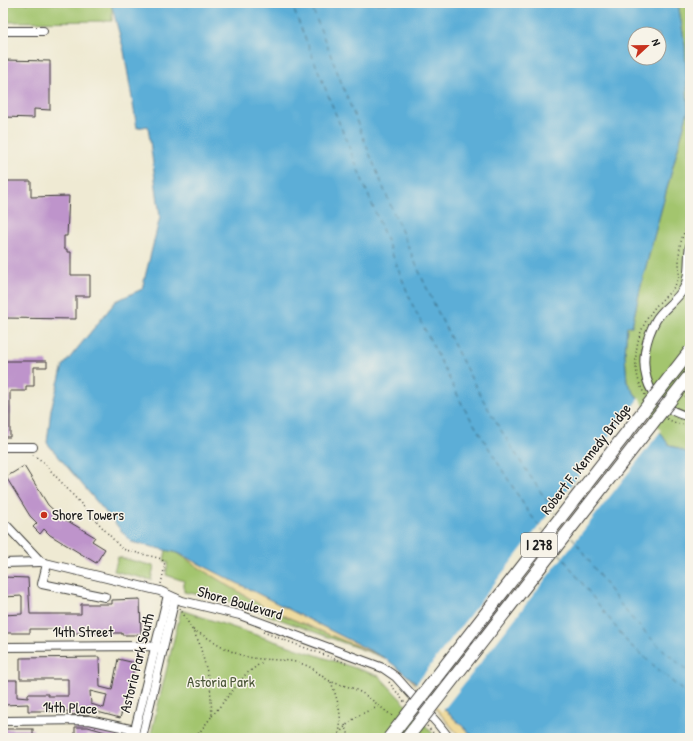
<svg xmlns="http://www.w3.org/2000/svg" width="693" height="741" viewBox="0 0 693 741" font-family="'Patrick Hand',sans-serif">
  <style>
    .green { fill: #a3c56e; stroke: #607045 }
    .sand { fill: #eeda9e; stroke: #857b5d }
    .water { fill: #5baed7; stroke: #3c657a; fill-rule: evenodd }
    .pier { fill: #efead3 }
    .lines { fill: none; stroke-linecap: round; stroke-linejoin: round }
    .ferry { stroke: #355667; stroke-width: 1; stroke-dasharray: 5 4; stroke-linecap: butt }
    .building { fill: #be94cb; fill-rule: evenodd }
    .minor-casing { stroke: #3c3b37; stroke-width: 10 }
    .path { stroke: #3c3b37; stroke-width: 1.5; stroke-dasharray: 1 3; stroke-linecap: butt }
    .minor { stroke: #fff; stroke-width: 8 }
    .highway-bridge-casing { stroke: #3c3b37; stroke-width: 14; stroke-linecap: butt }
    .path-bridge { stroke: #3c3b37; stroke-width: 1.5; stroke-dasharray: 1 3; stroke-linecap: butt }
    .highway-bridge { stroke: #fff; stroke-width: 12 }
    .poi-dot { fill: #c8321e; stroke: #f7f3e8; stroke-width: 1.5 }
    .labels { text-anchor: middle; stroke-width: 3; stroke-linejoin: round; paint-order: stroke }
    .shield { fill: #f7f3e8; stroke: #5e5c59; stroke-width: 1 }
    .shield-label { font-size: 14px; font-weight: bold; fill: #1c1c1c }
    .street-label { font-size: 15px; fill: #1c1c1c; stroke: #f7f3e8 }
    .poi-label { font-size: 15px; fill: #1c1c1c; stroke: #f7f3e8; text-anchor: start }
    .park-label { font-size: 15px; fill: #4b5739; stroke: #f7f3e8 }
  </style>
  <rect width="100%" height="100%" fill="#f7f3e8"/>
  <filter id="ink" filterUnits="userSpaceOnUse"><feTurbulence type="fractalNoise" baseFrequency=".025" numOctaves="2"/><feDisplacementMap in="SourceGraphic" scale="8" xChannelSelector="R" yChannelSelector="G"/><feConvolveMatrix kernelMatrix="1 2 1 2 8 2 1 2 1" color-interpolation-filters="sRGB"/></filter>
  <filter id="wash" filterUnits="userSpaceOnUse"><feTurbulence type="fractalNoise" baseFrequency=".012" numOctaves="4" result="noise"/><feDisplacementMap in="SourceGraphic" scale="16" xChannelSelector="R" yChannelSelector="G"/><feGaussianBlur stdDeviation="0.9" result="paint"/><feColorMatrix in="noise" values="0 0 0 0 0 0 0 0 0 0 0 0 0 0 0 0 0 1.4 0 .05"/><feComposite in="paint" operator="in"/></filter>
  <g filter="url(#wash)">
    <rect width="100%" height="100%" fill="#efead3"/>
    <!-- green -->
    <g class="green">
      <path d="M3,3H111L112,5V21L3,22Z"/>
      <path d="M678,3H690V454L668,444L627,382L625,354L627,326H632L642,281L688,111L685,45Z"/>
      <path d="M166,550L178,553L204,571L266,608L385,658L241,605L217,598L184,592V581L166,575L168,562L164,561Z"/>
      <path d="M118,557L154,566L151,580L114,571Z"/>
      <path d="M181,610L379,676L437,738H150Z"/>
    </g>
    <!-- sand -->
    <g class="sand">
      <path d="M178,553L385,658L266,608L204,571Z"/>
      <path d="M406,674L413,680L475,738H461Z"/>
    </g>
    <!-- water -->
    <path class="water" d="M111,3H678L685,45L688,111L642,281L632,326H627L625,354L627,382L668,444L690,454V738H475L413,680L385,658L178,553L131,542L47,443L51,409L63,366L116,301L142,289L160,217L148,126L137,128L124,51ZM635,34H659V58H635Z"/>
    <!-- pier -->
    <path class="pier" d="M639,398L661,431L442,712L415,685Z"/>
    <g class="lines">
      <!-- ferry -->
      <g class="ferry">
        <path d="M291,3L413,306L464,408L527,510L543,531"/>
        <path d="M310,3C362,133 410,266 477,389C501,432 528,474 556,514"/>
        <path d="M572,537C591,563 609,591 630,616C648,637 669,655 690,673"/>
        <path d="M559,553L628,643L690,697"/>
      </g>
    </g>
    <g id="blocks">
      <!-- building -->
      <g class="building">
        <path d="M3,60L50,61V110L34,109V118L4,117Z"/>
        <path d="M3,181H31V197L69,196L67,236H64V249H67V252H71V275H90V296H76V319L3,318Z"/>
        <path d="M3,361H47V367H34V386H26V391H10V437H3Z"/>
        <path d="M24,466L48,505L61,517L95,537L92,541L105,549L96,563L50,535L44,529L40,534L33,527L37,523L30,516L6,477Z"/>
        <path d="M3,577L28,578L30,614H81V604H112V600L140,599L141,635H122V633H56V629H30V633H3V615L22,614V596L3,597Z"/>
        <path d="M99,657L100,687L112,690L118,659L135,663L126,699L120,718L90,710L89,714L68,715V711H28V704L3,705V680H17V697L28,698V694H48V696H68V679H20V658ZM90,691L107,695L104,708L91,704Z"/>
        <path d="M75,727H88L102,731L121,736V738H101L87,735L86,738H75Z"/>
        <rect x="3" y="729" width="30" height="9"/>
      </g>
    </g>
  </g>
  <g filter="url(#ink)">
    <use href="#blocks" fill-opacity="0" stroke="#3c3b37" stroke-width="1"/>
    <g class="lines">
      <!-- minor casing -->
      <g class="minor-casing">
        <g id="minor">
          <path d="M3,31H43"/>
          <path d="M690,246C687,260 691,274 684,288C677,301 663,308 656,320C634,359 642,406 690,417"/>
          <path d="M3,447H33"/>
          <path d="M7,526L41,562L160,591L182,601L240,615L383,668L396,677L438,724L449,738"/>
          <path d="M3,563L41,562"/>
          <path d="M47,564L42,584L105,597"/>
          <path d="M3,647L149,646L163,650"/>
          <path d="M3,721L89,720L135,730"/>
          <path d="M133,738L168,595"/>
          <path d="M142,738L175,598"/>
        </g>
      </g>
      <!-- path -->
      <g class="path">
        <path d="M645,395C628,366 636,330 656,306C663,298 672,292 677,282C680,276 679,268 679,261C679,247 681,235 690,223"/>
        <path d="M667,419L676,423L690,426"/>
        <path d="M33,455L42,461L122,549L162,559L165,565L161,584"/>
        <path d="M180,608L199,642L210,683L212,716L195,738"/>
        <path d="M193,630C210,638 226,651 244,656C264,662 286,657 305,665C315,668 321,677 330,681C338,685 346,685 354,689C370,696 379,707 394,717"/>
        <path d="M263,632L346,663"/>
        <path d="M331,682C337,698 345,721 337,738"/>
        <path d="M389,682L405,703"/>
        <path d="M212,716L246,674L261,663L263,660"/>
        <path d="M345,725L350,738"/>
        <path d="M427,726L438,738"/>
        <path d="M339,734C349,720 362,712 379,707"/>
      </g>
      <!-- minor -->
      <use href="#minor" class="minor"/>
      <!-- highway-bridge casing -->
      <g class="highway-bridge-casing">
        <g id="highway-bridge">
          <path d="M389,738L690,351"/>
          <path d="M407,738L690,375"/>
        </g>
      </g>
      <!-- path-bridge -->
      <path class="path-bridge" d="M685,397L688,396L690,393"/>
      <!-- highway-bridge -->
      <use href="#highway-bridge" class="highway-bridge"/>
    </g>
  </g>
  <!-- markers -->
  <circle class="poi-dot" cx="44" cy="515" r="4"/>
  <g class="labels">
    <!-- shield labels -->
    <rect class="shield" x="521" y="533" width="36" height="24" rx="3"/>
    <g class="shield-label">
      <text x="539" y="550">I 278</text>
    </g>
    <!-- street labels -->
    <g class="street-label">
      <text transform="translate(586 459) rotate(-52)" y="5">Robert F. Kennedy Bridge</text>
      <text transform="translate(240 603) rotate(16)" y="5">Shore Boulevard</text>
      <text x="83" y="637">14th Street</text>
      <text transform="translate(137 663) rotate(-76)" y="5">Astoria Park South</text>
      <text transform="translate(70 708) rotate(2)" y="5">14th Place</text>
    </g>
    <!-- poi labels -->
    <g class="poi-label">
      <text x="52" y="520">Shore Towers</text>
    </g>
    <!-- park labels -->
    <g class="park-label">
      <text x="221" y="687">Astoria Park</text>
    </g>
  </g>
  <!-- margin -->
  <rect width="693" height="741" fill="none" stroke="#f7f3e8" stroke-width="16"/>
  <!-- north arrow -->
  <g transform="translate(647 46) rotate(68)"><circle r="19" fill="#f7f3e8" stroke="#9f9d96"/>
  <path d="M0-3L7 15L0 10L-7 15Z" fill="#c8321e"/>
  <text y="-6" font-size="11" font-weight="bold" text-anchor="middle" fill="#1c1c1c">N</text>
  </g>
</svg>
